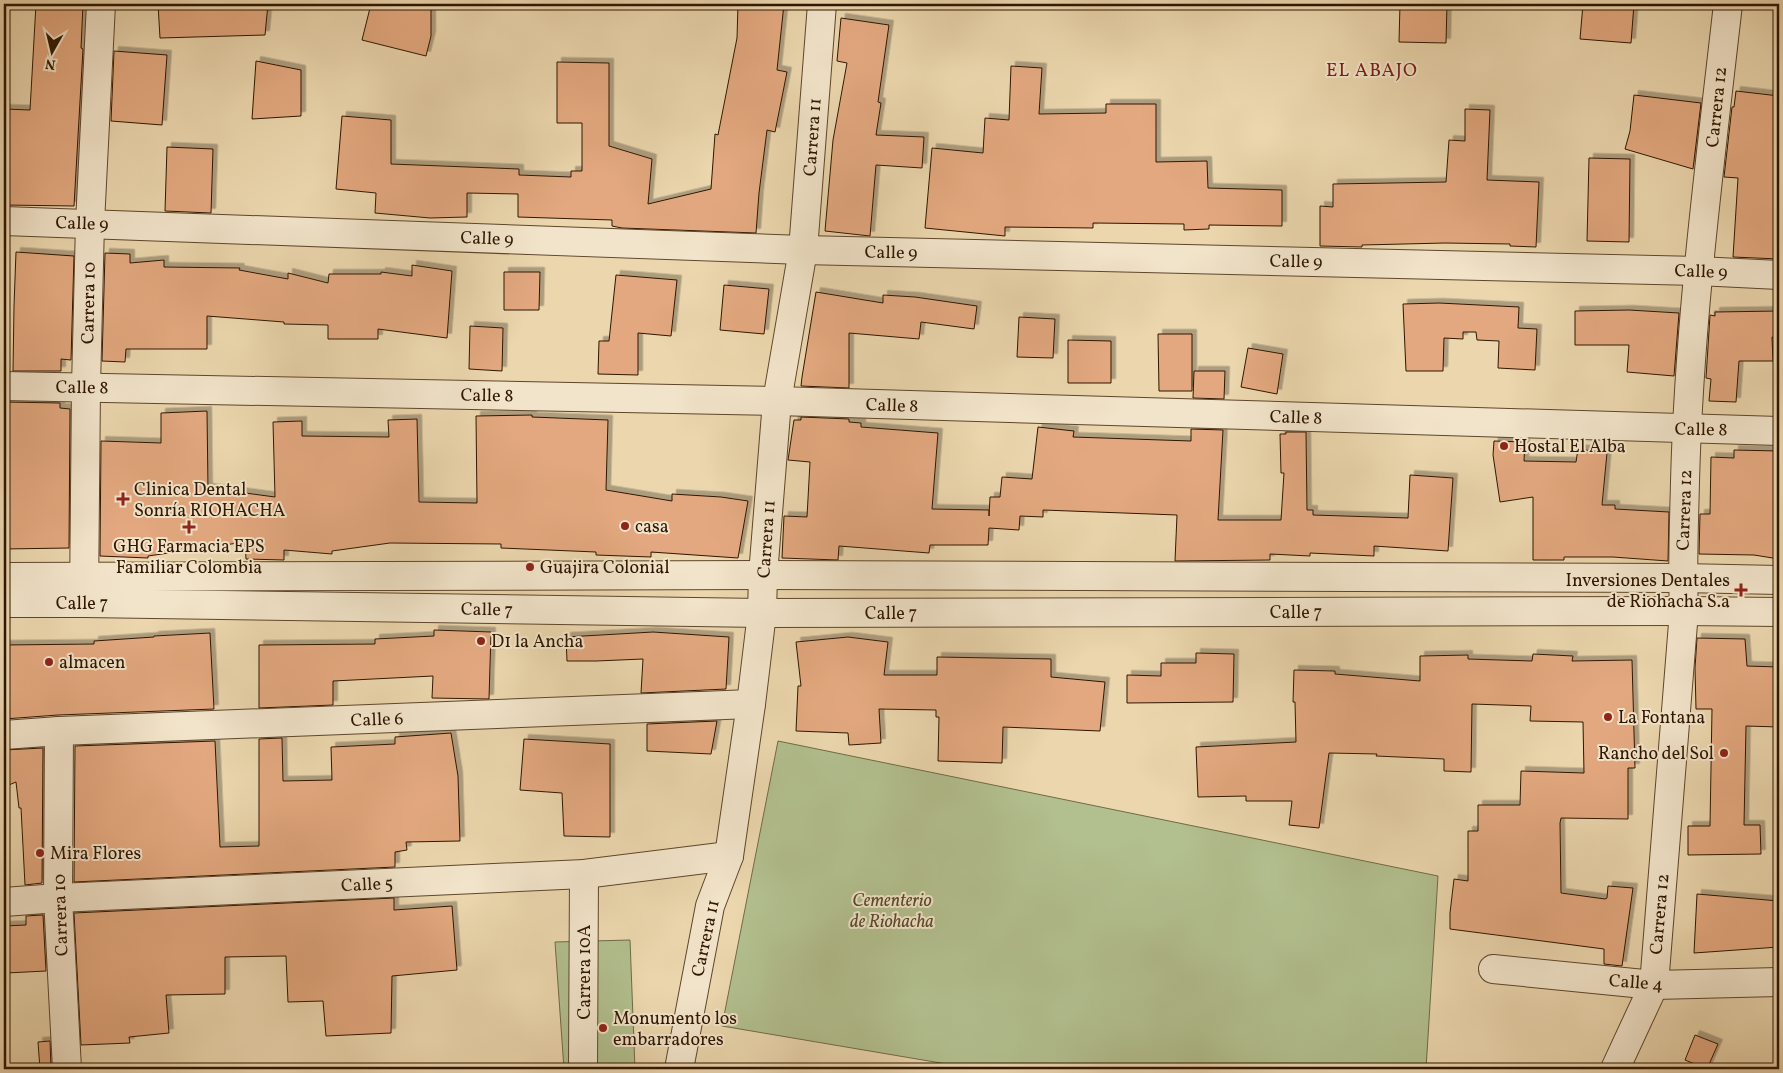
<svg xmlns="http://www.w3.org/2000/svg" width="1783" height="1073" viewBox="0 0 1783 1073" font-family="Vollkorn,serif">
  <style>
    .green { fill: #b2bf8e; stroke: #706a47 }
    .building { fill: #e3a87f; stroke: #2f1600; filter: url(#shadow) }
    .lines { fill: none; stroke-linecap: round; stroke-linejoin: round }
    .minor-casing { stroke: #5e462b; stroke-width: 30 }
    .tertiary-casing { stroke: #5e462b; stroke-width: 30 }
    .minor { stroke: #f2e4ca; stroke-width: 28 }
    .tertiary { stroke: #f2e4ca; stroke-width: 28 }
    .poi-dot { fill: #8f2418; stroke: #f2e4ca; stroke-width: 2 }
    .labels { text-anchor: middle; stroke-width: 4; stroke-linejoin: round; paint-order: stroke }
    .street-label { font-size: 18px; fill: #2f1600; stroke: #f2e4ca }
    .poi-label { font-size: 18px; fill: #2f1600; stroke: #f2e4ca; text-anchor: start }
    .park-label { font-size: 18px; font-style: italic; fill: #56492b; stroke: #f2e4ca }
    .neighbourhood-label { font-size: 19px; letter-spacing: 1px; fill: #7a1f14; stroke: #f2e4ca }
  </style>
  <defs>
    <filter id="shadow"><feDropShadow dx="4.5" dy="-4.5" stdDeviation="0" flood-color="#0004"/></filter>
  </defs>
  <rect width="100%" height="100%" fill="#ebd6ad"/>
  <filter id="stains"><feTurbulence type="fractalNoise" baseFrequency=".004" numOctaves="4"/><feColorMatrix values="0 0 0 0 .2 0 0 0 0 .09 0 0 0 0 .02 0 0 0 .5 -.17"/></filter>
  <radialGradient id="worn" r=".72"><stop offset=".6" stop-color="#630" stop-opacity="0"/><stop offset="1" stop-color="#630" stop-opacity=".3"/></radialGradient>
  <!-- green -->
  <g class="green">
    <path d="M778,741L1438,876L1426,1069H976L722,1026Z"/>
    <path d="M630,940L635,1069H564L555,942Z"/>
  </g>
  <!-- building -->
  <g class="building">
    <path d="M36,4H83L81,48L83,49L74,206L4,205V109L30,110Z"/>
    <path d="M158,4H268L265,35L160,38Z"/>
    <path d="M371,4H431V36L426,56L362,40Z"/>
    <path d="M738,4H784L777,70L787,72L775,132L767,130L759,193L756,233L622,228L612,226V220L518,217V194L467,193V217L430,218L375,213L376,193L336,189L342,116L391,120V164L519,169V175L571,177V171H582V123H557V62L609,63V146L652,159L648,204L711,189L715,134L718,135L737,38Z"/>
    <path d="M1400,4H1447L1446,43L1399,42Z"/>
    <path d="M1583,4H1634L1631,43L1580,39Z"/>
    <path d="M841,18L889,25L878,102L881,103L876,135L924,137L922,168L876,165L870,236L825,231L833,140L847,63L837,61Z"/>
    <path d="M114,51L167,55L162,125L111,121Z"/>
    <path d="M256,61L301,70V116L252,119Z"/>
    <path d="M1011,66L1042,68L1039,114L1106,113V104H1156V162L1207,161L1208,188L1282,190V226L1209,225V229L1184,230V224L1093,223V228L1005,227V236L925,228L932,148L983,153L985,118L1009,120Z"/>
    <path d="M1736,91L1779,96V259L1733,257L1738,178L1724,177L1732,107H1734Z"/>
    <path d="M1634,95L1701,103L1693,169L1625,149L1630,131Z"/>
    <path d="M1465,109L1490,110L1487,180L1539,182L1536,247L1510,246V244L1445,243L1362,245V247L1320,246V206L1333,207V184L1446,182L1449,140L1465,141Z"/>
    <path d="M167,147L213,149L211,213L165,211Z"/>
    <path d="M1589,158L1630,159L1629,242L1587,241Z"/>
    <path d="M16,252L74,256L71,360L61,359V371H13L14,306Z"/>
    <path d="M105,253L130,254V263L164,260V267L240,268L239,270L288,279V273L328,283L329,274H381V272L412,276V265L452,271L447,338L378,329V339H328V325L284,324V322L207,316V349H126L125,362L102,361Z"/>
    <path d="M504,272H540L539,310H504Z"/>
    <path d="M616,275L677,280L671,336L638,333V375L598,374L599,341H609Z"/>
    <path d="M724,285L769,289L764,334L720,330Z"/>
    <path d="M816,292L883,303V295L915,297L977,306L974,329L921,322L919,339L849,333V388L801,386L802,377Z"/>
    <path d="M1439,303L1519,307L1518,328L1537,329L1535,370L1498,368L1499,341L1477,340L1476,332H1463V339L1444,338L1443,371H1406L1403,304Z"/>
    <path d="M1629,310L1679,313L1674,376L1627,372L1629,345H1575V311Z"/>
    <path d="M1779,311V338L1772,337L1773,361H1739L1736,402L1709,401L1711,379L1706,378L1710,315L1715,316V312Z"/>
    <path d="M1019,317L1055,319L1053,358L1017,357Z"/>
    <path d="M470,326L503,328L502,371L469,369Z"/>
    <path d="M1158,334H1192V391H1159Z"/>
    <path d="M1068,340L1111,341V383H1068Z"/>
    <path d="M1248,348L1283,354L1277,394L1241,387Z"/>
    <path d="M1194,371H1225L1224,399L1193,398Z"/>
    <path d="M4,402L60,403V408L70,409L69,548L4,549Z"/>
    <path d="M207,411L208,488L275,497L273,422L302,421V436L389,437L388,420L417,419L419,502L477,503L476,416L532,415V417L608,420L606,490L672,501V494L721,497L748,501L738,558L651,552V557L596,555V552L501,548V544L390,543L332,551V554L284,550V560L246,559L245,542L148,556V558L100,556L101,441L161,443V413Z"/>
    <path d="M801,417L849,419V422L861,423V427L938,433L932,509L989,510V516L990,497H1000L1002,477L1032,479L1038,427L1074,431L1073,437L1191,441V429L1223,430L1218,520H1281L1284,473H1281L1280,434H1286V432H1306L1307,510H1313V515L1408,518L1410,475L1453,478L1448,551L1374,546V556L1310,553V556L1270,554V560L1175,561L1177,515L1043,510V517L1020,516L1019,530L989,528L988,545H930L929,553L839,546L838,560L782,558L784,516L807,517L810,462L788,460L794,420H801Z"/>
    <path d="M1494,441L1525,442L1524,461L1576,462L1578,449L1607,453L1602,505H1615V509L1669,512L1668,561L1613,557H1564V560H1533V497L1500,502L1493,455Z"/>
    <path d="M1734,450L1778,451L1777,529H1779V559L1754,555L1699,554L1700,514H1710L1711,457L1734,458Z"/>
    <path d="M434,630L491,632L489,699L432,698L433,676L333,681V705L259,708V645L375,644V639L434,636Z"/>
    <path d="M653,632L729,637L726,689L641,693L643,659L596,661H567L566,637Z"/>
    <path d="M210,633L214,709L58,715L4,719V645L94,644V641L154,637V636Z"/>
    <path d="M848,637L888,642L884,675H937V657L1051,659V677L1105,682L1100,731L1003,727L1002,763L938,761L939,717H936V710L879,709L881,743L849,745L848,733L796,731L798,686H801L796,642Z"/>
    <path d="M1697,638L1745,639L1747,666L1779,667V727L1746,726L1744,825H1760L1761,854L1688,855V826H1710L1712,709H1696L1695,668Z"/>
    <path d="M1196,653L1234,654L1233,702L1127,703V675L1161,676V663H1196Z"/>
    <path d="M1533,654L1573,656L1572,661L1632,660L1635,768H1628V819L1561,818L1560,823L1561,893L1605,899L1607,898L1608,886L1633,888L1622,966L1604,964V949L1450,929V913L1454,879L1468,881V831H1478V805H1520L1521,771L1584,773L1583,722L1530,721L1531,706L1472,704L1471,772L1444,771V759L1376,756L1377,754L1329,753L1319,828L1289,825L1292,801H1246V796L1198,797L1196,747L1296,742L1295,702H1293L1294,670L1335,671V674L1420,681V656L1468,655V659L1532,661Z"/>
    <path d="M717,721L711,754L647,751V724Z"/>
    <path d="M451,733L458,776L460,841L406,842L407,850L395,852V867L74,882L75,746L215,741L220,847L259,846V739L282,738L283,781L332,780L331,747L395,744V737Z"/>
    <path d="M524,739L610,744V837L564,836L562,793L520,790Z"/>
    <path d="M43,748L42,883L25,885L21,808H19L16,782L4,787V750Z"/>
    <path d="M1697,894L1779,901V947L1694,953Z"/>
    <path d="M394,898V910L452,906L457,970L392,976L391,1033L326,1036L323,1001L288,1002L286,956L225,957V994L166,995L169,1033L129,1037L130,1043L81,1045L74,913Z"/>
    <path d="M43,915L46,971L6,973L4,926L26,925V916Z"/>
    <path d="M1695,1035L1718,1044L1707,1069L1685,1060Z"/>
    <path d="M50,1041L51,1069H40L38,1042Z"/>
  </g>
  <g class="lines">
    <!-- minor casing -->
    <g class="minor-casing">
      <g id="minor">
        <path d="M4,221L803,250L1698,271L1779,275"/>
        <path d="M4,386L777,401L1779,431"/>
        <path d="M84,599L86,387L90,223L101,4"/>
        <path d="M59,731L58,898L67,1069"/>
        <path d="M4,735L59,731L751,704"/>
        <path d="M4,902L58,898L584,874L729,856"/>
        <path d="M1493,969L1654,985L1779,982"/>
        <path d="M583,1069L584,874"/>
        <path d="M679,1069L710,906L729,856L751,704L762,613L763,575L777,401L803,250L822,4"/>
        <path d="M1615,1069L1654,985L1684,611C1682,568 1684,525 1685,482C1689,322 1710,163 1728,4"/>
      </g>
    </g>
    <!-- tertiary casing -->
    <g class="tertiary-casing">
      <g id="tertiary">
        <path d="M4,577L763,575L1682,578L1779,580"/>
        <path d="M4,603H84L762,613L1684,611L1779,612"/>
      </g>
    </g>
    <!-- minor -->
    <use href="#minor" class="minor"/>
    <!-- tertiary -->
    <use href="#tertiary" class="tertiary"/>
  </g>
  <!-- markers -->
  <g class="poi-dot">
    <circle cx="1504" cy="446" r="5"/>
    <path d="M120.5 491.5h5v5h5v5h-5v5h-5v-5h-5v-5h5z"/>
    <circle cx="625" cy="526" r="5"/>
    <path d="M186.5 519.5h5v5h5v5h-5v5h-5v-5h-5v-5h5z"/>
    <circle cx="530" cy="567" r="5"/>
    <path d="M1738.5 582.5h5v5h5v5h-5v5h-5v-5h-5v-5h5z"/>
    <circle cx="481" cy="641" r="5"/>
    <circle cx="49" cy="662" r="5"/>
    <circle cx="1608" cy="717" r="5"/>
    <circle cx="1724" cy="753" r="5"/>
    <circle cx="40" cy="853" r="5"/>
    <circle cx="603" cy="1028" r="5"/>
  </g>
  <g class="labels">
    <!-- street labels -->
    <g class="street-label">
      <text transform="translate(1716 107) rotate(-84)" y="6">Carrera 12</text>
      <text transform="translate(812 137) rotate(-86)" y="6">Carrera 11</text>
      <text transform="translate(82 223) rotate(2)" y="6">Calle 9</text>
      <text transform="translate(487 238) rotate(2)" y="6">Calle 9</text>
      <text transform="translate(891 252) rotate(1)" y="6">Calle 9</text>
      <text transform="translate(1296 261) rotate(1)" y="6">Calle 9</text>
      <text transform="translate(1701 271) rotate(2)" y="6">Calle 9</text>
      <text transform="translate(88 303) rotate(-89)" y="6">Carrera 10</text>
      <text transform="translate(82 387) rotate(1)" y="6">Calle 8</text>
      <text transform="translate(487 395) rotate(1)" y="6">Calle 8</text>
      <text transform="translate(892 405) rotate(2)" y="6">Calle 8</text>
      <text transform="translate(1296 417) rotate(2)" y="6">Calle 8</text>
      <text transform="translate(1701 429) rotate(1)" y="6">Calle 8</text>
      <text transform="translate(1684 510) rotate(-88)" y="6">Carrera 12</text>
      <text transform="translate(766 539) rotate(-86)" y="6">Carrera 11</text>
      <text x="82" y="609">Calle 7</text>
      <text transform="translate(487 609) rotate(1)" y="6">Calle 7</text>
      <text x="1296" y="618">Calle 7</text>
      <text x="891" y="619">Calle 7</text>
      <text transform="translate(377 719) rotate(-2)" y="6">Calle 6</text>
      <text transform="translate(367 884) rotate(-3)" y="6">Calle 5</text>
      <text transform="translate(1659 914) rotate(-85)" y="6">Carrera 12</text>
      <text transform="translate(60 915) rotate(-92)" y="6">Carrera 10</text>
      <text transform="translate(705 938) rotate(-78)" y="6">Carrera 11</text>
      <text transform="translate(584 972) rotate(-90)" y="6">Carrera 10A</text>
      <text transform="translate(1636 982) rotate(4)" y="6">Calle 4</text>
    </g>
    <!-- poi labels -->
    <g class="poi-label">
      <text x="1514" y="452">Hostal El Alba</text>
      <text x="134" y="495">Clinica Dental<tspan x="134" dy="21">Sonría RIOHACHA</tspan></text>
      <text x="635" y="532">casa</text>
      <text x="189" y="552" text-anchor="middle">GHG Farmacia EPS<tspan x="189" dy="21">Familiar Colombia</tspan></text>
      <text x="540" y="573">Guajira Colonial</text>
      <text x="1730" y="586" text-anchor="end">Inversiones Dentales<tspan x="1730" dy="21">de Riohacha S.a</tspan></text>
      <text x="491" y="647">D1 la Ancha</text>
      <text x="59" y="668">almacen</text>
      <text x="1618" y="723">La Fontana</text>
      <text x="1714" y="759" text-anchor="end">Rancho del Sol</text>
      <text x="50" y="859">Mira Flores</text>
      <text x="613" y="1024">Monumento los<tspan x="613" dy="21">embarradores</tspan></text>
    </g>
    <!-- park labels -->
    <g class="park-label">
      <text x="892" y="906">Cementerio<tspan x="892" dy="21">de Riohacha</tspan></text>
    </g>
    <!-- neighbourhood labels -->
    <g class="neighbourhood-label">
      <text x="1372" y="76">EL ABAJO</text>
    </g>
  </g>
  <!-- margin -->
  <rect width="1783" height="1073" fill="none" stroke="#ebd6ad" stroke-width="20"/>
  <rect x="5" y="5" width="1773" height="1063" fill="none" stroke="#2f1600" stroke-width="2.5"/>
  <rect x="10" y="10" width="1763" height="1053" fill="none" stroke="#2f1600"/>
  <!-- north arrow -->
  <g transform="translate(52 52) rotate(188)" stroke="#f2e4ca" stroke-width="4" paint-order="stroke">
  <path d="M0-4L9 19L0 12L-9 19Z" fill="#2f1600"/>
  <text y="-8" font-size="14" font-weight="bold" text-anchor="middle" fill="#2f1600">N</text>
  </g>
  <rect width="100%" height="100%" filter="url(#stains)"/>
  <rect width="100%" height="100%" fill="url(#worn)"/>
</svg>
